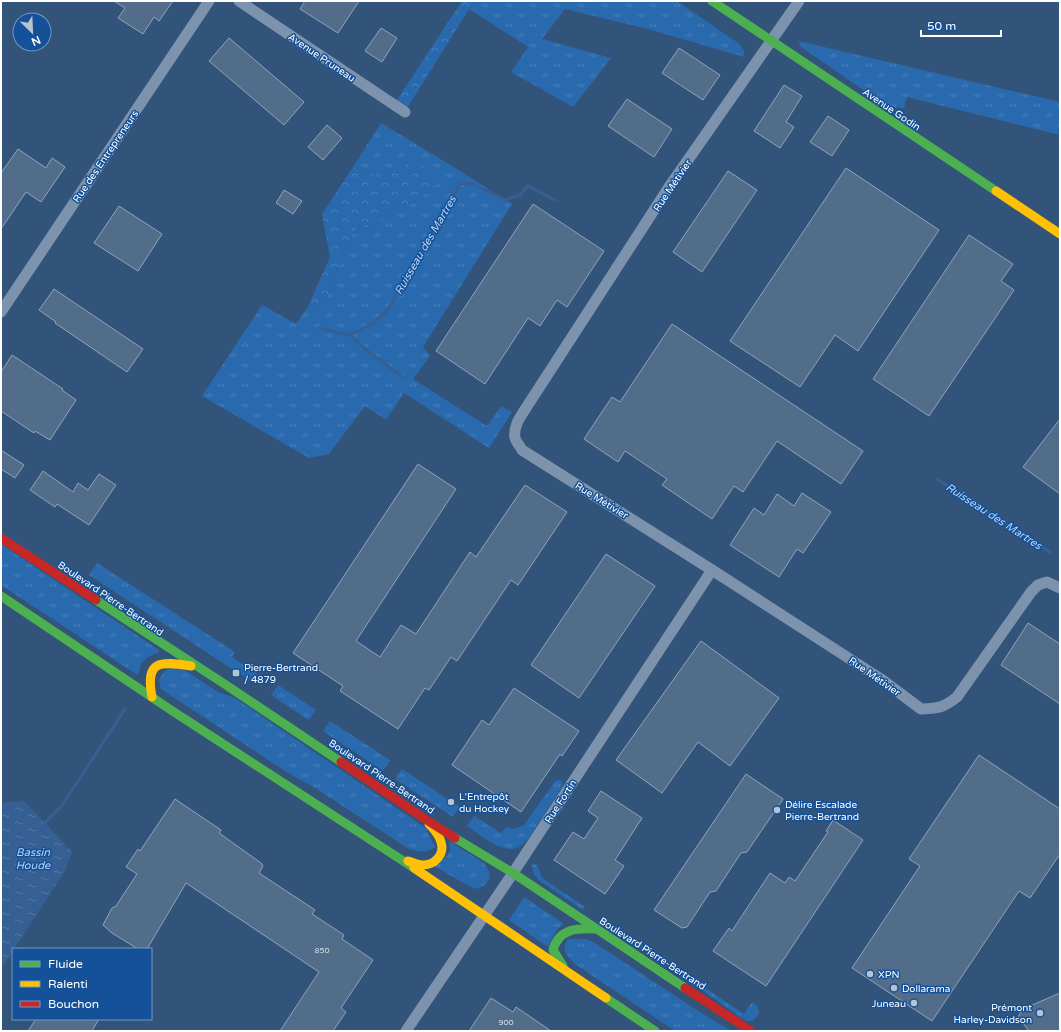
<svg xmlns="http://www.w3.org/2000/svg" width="1061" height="1032" viewBox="0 0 1061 1032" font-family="'Varela Round',sans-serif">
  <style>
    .grass { fill: url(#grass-tufts) }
    .forest { fill: url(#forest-crowns) }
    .water { fill: url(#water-ripples) }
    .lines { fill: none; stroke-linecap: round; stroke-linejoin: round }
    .stream { stroke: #366093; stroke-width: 3 }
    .building { fill: #526d8a; stroke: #91a4ba }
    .street { stroke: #7d93ad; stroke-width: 11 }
    .fast { stroke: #4caf50; stroke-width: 9 }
    .slow { stroke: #ffc107; stroke-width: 9 }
    .jam { stroke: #c62828; stroke-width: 9 }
    .poi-dot { fill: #b8c3d0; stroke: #155198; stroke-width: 1.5 }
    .labels { text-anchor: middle; stroke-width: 3; stroke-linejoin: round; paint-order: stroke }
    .number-label { font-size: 8px; fill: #d4dae2 }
    .street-label { font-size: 10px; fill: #fff; stroke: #155198 }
    .poi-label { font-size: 10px; fill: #fff; stroke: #155198; text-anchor: start }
    .water-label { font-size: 11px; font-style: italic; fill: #b5d5f9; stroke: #155198 }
  </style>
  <defs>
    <pattern id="grass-tufts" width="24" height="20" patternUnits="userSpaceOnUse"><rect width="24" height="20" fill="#2969ae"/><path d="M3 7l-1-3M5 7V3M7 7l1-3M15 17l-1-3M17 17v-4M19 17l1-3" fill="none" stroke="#4980ba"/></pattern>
    <pattern id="forest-crowns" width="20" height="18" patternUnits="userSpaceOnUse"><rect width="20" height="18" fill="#2969ae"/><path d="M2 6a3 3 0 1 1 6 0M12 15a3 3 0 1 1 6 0" fill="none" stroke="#4980ba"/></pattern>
    <pattern id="water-ripples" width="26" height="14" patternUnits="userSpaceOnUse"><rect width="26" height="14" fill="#366093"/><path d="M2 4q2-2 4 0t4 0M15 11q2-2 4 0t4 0" fill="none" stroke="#5478a3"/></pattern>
  </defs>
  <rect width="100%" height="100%" fill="#33547a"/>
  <!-- grass -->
  <g class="grass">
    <path d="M475,1H677L738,43C742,47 745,50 744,57L648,29L565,9L542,39L611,58L573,107L511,72L528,47L469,9Z"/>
    <path d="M798,41L1060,102V135L907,97L904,108L888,107L801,47Z"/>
    <path d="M381,123L465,174L512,204L423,347L430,356L413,379L487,426L501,406L512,412L489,448L404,393L386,420L365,406L329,454L309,458L202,396L262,305L296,324L308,307L322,312L346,244L358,226L380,223L395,208L406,206L417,200L436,184L399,171L380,177L353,167Z"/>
    <path d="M1,544L159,650L158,653C147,656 140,661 139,673L136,674L1,585Z"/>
    <path d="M97,563L235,652L232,657L257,674L252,682L89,575Z"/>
    <path d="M180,667L218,692L235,698L426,828L435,847C425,854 421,852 409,849L315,788L285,771L161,689L159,680C165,669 168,668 180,667Z"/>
    <path d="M278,685L316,710L309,720L271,695Z"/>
    <path d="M330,721L390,760L383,771L323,731Z"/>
    <path d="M402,769L460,807L453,817L395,779Z"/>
    <path d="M556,780H561L563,785L528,839C526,841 523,844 521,846C505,857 481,835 467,826L474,816L501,833L507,827L514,829L524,825Z"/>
    <path d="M449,841L484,863L489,871L490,878L485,885L477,889L467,885L431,864L443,859L450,852Z"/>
    <path d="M532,864L537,865L542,878L585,907L583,910L540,881C535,876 532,872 532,864Z"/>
    <path d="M524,897L563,923V925L557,929L548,947L509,920Z"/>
    <path d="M568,939H585L595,943L698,1011L731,1031H675L575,964C566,954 561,952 568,939Z"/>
    <path d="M637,942L677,968L675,971L635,944Z"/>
    <path d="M698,983L744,1014L752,1002L757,1005L759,1013C755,1019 754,1022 746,1021L696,986Z"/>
  </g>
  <!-- forest -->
  <g class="forest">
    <path d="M462,1H475L469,9L406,110L395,103Z"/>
    <path d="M410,160L428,169L436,184L417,200L406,206L395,208L380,223L358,226L346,244L322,312L308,307L330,257L322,214L353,167L380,177L399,171Z"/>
  </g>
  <!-- water -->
  <path class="water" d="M24,801L72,852L65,871L14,949H13V951L1,969V803Z"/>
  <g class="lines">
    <!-- stream -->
    <g class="stream">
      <path d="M319,328L350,335L372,324L388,310L460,184L472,183L505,200L520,195L528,186L555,200"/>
      <path d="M350,335L372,355L403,377"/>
      <path d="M937,479L1050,552"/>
      <path d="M43,825L63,804L125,709"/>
    </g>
  </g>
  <!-- building -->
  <g class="building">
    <path d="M114,1H173L159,21L154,17L143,34L118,18L125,8Z"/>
    <path d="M305,1H359L338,33L300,9Z"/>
    <path d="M381,28L397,38L382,62L365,51Z"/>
    <path d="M229,38L304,102L284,125L209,61Z"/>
    <path d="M679,48L720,75L703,100L662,73Z"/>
    <path d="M784,85L802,96L786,122L794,127L780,148L754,131Z"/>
    <path d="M627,99L672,129L654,157L608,126Z"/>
    <path d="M828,116L849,130L832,156L810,142Z"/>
    <path d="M327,125L342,138L323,160L308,147Z"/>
    <path d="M18,149L46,168L52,158L65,167L41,202L26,192L1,229V173Z"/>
    <path d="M846,168L939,230L858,351L835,335L800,387L730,341Z"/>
    <path d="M728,171L757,190L702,272L673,252Z"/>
    <path d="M284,190L302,201L293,214L276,203Z"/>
    <path d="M533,204L604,251L567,307L557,300L540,326L528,318L485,384L436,351Z"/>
    <path d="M119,206L162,234L138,271L94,243Z"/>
    <path d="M969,235L1013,264L1001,281L1014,290L929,416L873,379Z"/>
    <path d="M54,289L143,349L127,372L55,323L56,322L39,310Z"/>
    <path d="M672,324L863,451L841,484L777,441L743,492L734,486L712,519L662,485L667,479L625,451L618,462L584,439L612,397L620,402Z"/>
    <path d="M12,355L63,389L62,390L76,400L50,440L35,431L34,433L1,411V372Z"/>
    <path d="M1060,419V494L1023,467Z"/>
    <path d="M1,450L24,465L15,478L1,469Z"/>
    <path d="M418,464L456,489L356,641L380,657L401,625L416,634L470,552L476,557L525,485L567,512L518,585L511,580L457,661L451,657L429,690L425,688L398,729L340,691L343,686L293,653Z"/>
    <path d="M43,471L73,492L78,483L88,490L99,474L116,485L89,525L57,504L55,507L30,490Z"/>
    <path d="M802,493L831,512L803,553L797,549L779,577L730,545L754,508L764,515L777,494L794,506Z"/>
    <path d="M606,554L655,586L579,698L531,665Z"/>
    <path d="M1028,623L1060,644V704L1001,665Z"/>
    <path d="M701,641L779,698L730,766L698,742L662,793L616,760Z"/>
    <path d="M514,688L579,731L562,756L560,754L521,812L452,765L482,720L489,725Z"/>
    <path d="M979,755L1060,809V854L1030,898L1019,891L932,1021L852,968L920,866L909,859Z"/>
    <path d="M746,774L783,799L747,852L741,853L716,891L710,892L687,927L682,928L654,910Z"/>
    <path d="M601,791L642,818L615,860L624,866L605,894L554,860L573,832L584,839L598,818L588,811Z"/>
    <path d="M175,799L221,830L219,833L261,863L263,866L259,873L315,910L312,914L344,935L342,939L373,960L341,1008L346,1012L333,1031H280L319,972L186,883L147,949H138L112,933L103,925L112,908L116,906L137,874L126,867L138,849L140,851Z"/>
    <path d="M833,820L863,840L766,986L713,951L729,928L732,931L770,873L785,883L789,877L795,881L828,832L826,831Z"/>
    <path d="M1060,993V1031H1029L1018,1017L1023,1009Z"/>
    <path d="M491,998L513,1012L516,1007L551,1031H469Z"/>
    <path d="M36,1019H99L92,1031H28Z"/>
  </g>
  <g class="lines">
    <!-- street -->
    <g class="street">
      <path d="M239,1L405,112"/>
      <path d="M799,1L669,187L526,408C520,417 513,427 515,438C516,442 520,446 522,450L712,570L881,679L921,709C939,708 943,708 957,697L1031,592L1038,585L1047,582L1060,588"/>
      <path d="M1,312L209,1"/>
      <path d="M406,1031L513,873L712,570"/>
    </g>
    <!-- fast -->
    <g class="fast">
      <path d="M712,1L996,191"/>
      <path d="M1,596L171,710L414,868"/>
      <path d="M96,600L226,685L341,762"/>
      <path d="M455,838L513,873L685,988"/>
      <path d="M563,966L553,950C559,928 578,928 597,929"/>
      <path d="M606,998L655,1031"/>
    </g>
    <!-- slow -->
    <g class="slow">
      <path d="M996,191L1060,234"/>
      <path d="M152,697C145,660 160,661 191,666"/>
      <path d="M408,861C413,863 418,865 423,865C435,865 445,854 441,842C439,835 434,829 429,824"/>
      <path d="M414,868L606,998"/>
    </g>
    <!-- jam -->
    <g class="jam">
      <path d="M1,538L96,600"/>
      <path d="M341,762L425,819L455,838"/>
      <path d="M685,988L751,1031"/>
    </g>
  </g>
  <!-- markers -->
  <g class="poi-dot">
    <rect x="232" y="669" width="8" height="8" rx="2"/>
    <circle cx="451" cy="802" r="4"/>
    <circle cx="777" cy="810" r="4"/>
    <circle cx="870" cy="974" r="4"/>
    <circle cx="894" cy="988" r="4"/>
    <circle cx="914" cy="1003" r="4"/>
    <circle cx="1040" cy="1013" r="4"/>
  </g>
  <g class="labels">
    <!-- number labels -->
    <g class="number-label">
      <text x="322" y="953">850</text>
      <text x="506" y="1025">900</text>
    </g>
    <!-- street labels -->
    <g class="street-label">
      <text transform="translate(322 57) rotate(34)" y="4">Avenue Pruneau</text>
      <text transform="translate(892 109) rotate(34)" y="4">Avenue Godin</text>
      <text transform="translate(105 156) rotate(-56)" y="4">Rue des Entrepreneurs</text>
      <text transform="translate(672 185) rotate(-56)" y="4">Rue Métivier</text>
      <text transform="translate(602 500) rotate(32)" y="4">Rue Métivier</text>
      <text transform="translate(111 598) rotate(34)" y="4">Boulevard Pierre-Bertrand</text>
      <text transform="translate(875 676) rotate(35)" y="4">Rue Métivier</text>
      <text transform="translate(382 776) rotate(34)" y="4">Boulevard Pierre-Bertrand</text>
      <text transform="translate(560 801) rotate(-57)" y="4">Rue Fortin</text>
      <text transform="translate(653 953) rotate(33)" y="4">Boulevard Pierre-Bertrand</text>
    </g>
    <!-- poi labels -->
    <g class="poi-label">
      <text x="244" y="671">Pierre-Bertrand<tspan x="244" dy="12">/ 4879</tspan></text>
      <text x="459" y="800">L'Entrepôt<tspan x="459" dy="12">du Hockey</tspan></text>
      <text x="785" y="808">Délire Escalade<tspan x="785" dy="12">Pierre-Bertrand</tspan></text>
      <text x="878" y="978">XPN</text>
      <text x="902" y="992">Dollarama</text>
      <text x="906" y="1007" text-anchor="end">Juneau</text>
      <text x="1032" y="1011" text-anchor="end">Prémont<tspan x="1032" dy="12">Harley-Davidson</tspan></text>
    </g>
    <!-- water labels -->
    <g class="water-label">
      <text transform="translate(425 245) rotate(-60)" y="4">Ruisseau des Martres</text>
      <text transform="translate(994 516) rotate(33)" y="4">Ruisseau des Martres</text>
      <text x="33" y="856">Bassin<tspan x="33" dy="13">Houde</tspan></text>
    </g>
  </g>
  <!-- border -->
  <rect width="1061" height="1032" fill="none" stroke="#ffffff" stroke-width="4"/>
  <!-- legend -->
  <rect x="12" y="948" width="140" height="72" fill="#155198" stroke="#7397c1"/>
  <rect x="20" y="961" width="20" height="6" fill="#4caf50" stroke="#7397c1"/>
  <text x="48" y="968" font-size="12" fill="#ffffff">Fluide</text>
  <rect x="20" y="981" width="20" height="6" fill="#ffc107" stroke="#7397c1"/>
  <text x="48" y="988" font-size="12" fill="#ffffff">Ralenti</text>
  <rect x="20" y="1001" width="20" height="6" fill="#c62828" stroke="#7397c1"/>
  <text x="48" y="1008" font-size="12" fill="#ffffff">Bouchon</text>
  <!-- north arrow -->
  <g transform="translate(32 32) rotate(156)"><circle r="19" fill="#155198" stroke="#7397c1"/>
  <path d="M0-3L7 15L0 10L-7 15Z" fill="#b8c3d0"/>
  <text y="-6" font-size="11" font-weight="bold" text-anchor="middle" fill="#ffffff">N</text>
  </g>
  <!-- scale -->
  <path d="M921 30v6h80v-6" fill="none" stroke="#ffffff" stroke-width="2"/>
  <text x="927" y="30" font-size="12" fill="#ffffff" stroke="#155198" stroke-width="3" paint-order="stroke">50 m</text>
</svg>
